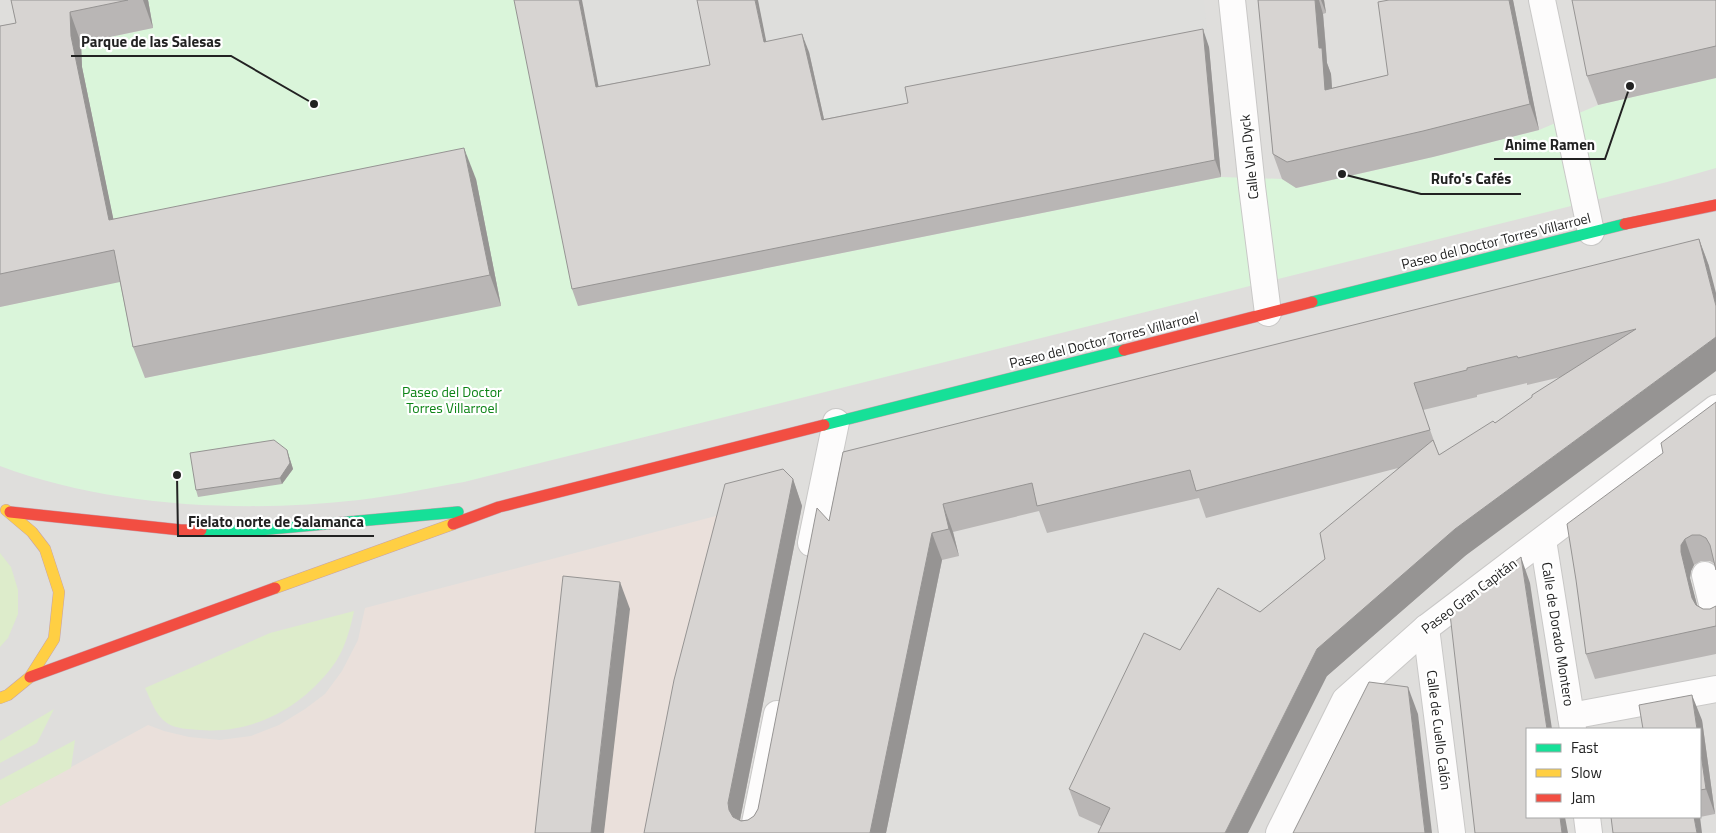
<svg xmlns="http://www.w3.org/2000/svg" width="1716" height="833" viewBox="0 0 1716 833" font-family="'Titillium Web',sans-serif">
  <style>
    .residential { fill: #dfdedc; fill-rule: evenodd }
    .religious { fill: #dededc }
    .military { fill: #eae0db }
    .grass { fill: #ddeccb }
    .park { fill: #daf5da }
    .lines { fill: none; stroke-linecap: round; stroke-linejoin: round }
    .street-casing { stroke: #c9c8c7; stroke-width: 28 }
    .fast-casing { stroke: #c5a2ac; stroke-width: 12 }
    .slow-casing { stroke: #c5a2ac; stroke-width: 12 }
    .jam-casing { stroke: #c5a2ac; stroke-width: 12 }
    .street { stroke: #fdfcfc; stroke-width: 26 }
    .fast { stroke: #16e098; stroke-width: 11 }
    .slow { stroke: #ffcf43; stroke-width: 11 }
    .jam { stroke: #f24e42; stroke-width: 11 }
    .wall { fill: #b9b6b5; fill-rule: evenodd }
    .shaded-wall { fill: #969493 }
    .building { fill: #d7d4d2; stroke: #969493 }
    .labels { text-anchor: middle; stroke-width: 4.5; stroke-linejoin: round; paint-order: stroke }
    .street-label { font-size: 14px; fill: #222; stroke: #fff }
    .park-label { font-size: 14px; fill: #0c8416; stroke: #fff }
    .leader { fill: none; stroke: #222; stroke-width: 2 }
    .callout-dot { fill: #222; stroke: #fff; stroke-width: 2 }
    .callout-label { font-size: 15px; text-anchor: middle; font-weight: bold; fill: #222; stroke: #fff; stroke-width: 4.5; stroke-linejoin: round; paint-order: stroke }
  </style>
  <rect width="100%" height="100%" fill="#f0eeeb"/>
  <!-- residential -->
  <path class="residential" d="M0,0H1716V833H0ZM1527,729H1700V817H1527Z"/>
  <!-- religious -->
  <path class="religious" d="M517,0H1204L1209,47L578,306Z"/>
  <!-- military -->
  <path class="military" d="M735,511L659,833H0V806L148,725L164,731L189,737L220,740L251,736L279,725L305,709L325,694L342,671L358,640L365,608Z"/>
  <!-- grass -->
  <g class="grass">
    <path d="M0,553L11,567L18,590V614L8,638L0,647Z"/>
    <path d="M354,611C350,630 344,652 332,667C300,709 252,734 200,730C190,729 175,729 167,723C155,715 151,700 145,688L270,633Z"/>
    <path d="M54,709L37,743L0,763V741Z"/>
    <path d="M75,740L71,768L0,806V780Z"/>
  </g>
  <!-- park -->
  <path class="park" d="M148,0H517L578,306L1221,177L1282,179L1297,188L1450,153L1539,130L1598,105L1716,78V168L1667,182L464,482C429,488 394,496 359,500C243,513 110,507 0,466V307L126,280L145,378L501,305L475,179L120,251L77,44L153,28Z"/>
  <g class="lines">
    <!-- street casing -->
    <g class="street-casing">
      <g id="street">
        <path d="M1232,0L1252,187L1268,313"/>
        <path d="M1542,0L1591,232"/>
        <path d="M1543,540L1573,729"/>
        <path d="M811,543L836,422"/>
        <path d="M1705,575L1716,620"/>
        <path d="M1426,628L1452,833"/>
        <path d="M1571,716L1716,689"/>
        <path d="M1587,817L1589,833"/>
        <path d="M753,833L777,714"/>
        <path d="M1279,833L1345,700L1426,628L1716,408"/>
      </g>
    </g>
    <!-- fast casing -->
    <g class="fast-casing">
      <g id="fast">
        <path d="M1312,302L1625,224"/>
        <path d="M824,425L1124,350"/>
        <path d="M201,530L248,531L458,512"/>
      </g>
    </g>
    <!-- slow casing -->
    <g class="slow-casing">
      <g id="slow">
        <path d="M275,588L453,524"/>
        <path d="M0,698L8,695L30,677L54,639L59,592L45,549L32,532L6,510"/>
      </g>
    </g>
    <!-- jam casing -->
    <g class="jam-casing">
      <g id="jam">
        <path d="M1625,224L1716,205"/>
        <path d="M1124,350L1312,302"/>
        <path d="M10,512L181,530H201"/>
        <path d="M453,524L499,507L824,425"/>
        <path d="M30,677L275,588"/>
      </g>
    </g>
    <!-- street -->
    <use href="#street" class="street"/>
    <!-- fast -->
    <use href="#fast" class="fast"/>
    <!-- slow -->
    <use href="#slow" class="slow"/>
    <!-- jam -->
    <use href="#jam" class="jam"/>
  </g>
  <!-- wall -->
  <g class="wall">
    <path d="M11,0H148L153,28L81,43L82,67L113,219L476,179L501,306L145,378L133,347L120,282L0,307V26L16,23Z"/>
    <path d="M1258,0H1324L1326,13L1323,14L1326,47L1327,63L1331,74L1332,88L1388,75L1389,0H1513L1539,130L1433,157L1296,188L1282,179L1273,154Z"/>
    <path d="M1716,0V78L1598,105L1587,76Z"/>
    <path d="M767,42L809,52L824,119L1209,47L1221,177L578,306L572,289L599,86L710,65Z"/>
    <path d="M1699,239L1709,266L1465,556L1327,676L1101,826L1079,816L1069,789L1180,650L1260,612L1325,559L1398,468L1206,518L1199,498L1047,533L1039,511L953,532L959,556L942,560L886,833H644L793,479L802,506L740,820H748L754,816L758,809L829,521ZM1561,377L1495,423L1439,455L1423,410L1477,397V395L1527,383V385Z"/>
    <path d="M1716,402L1715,564L1710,561H1701L1694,565L1691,571L1690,578L1697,605L1703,609H1710L1716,606V654L1595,679L1586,654L1663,453Z"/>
    <path d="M287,450L293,469L282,484L198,497L196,490Z"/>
    <path d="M1702,720L1715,814L1700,817V729Z"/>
  </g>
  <!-- shaded-wall -->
  <g class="shaded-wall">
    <path d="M143,0H148L153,28Z"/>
    <path d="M579,0H582L602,104L596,87Z"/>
    <path d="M755,0H758L770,60L764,42Z"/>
    <path d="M1315,0H1319L1323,14L1327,63L1331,74L1334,116L1325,90L1319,48Z"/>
    <path d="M1321,0H1324L1326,13Z"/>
    <path d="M1509,0H1513L1539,130L1530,104Z"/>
    <path d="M70,12L81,43L82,67L120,251L109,220L71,36Z"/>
    <path d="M1203,29L1209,47L1221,177L1215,160Z"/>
    <path d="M802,34L809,52L828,137L822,120Z"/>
    <path d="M464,148L476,179L501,306L490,275Z"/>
    <path d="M1699,239L1709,266L1716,293V306Z"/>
    <path d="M1716,337V371L1465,556L1327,676L1248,833H1225L1317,649L1455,529Z"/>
    <path d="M287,450L293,469L282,484L280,478Z"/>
    <path d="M793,479L802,506L738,830L729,810L728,803Z"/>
    <path d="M943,504L953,532L959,556L949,529Z"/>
    <path d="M932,533L942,560L886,833H870Z"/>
    <path d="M1685,539L1694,565L1691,571L1690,578L1702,624L1692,598L1681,552V545Z"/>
    <path d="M1521,557L1530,583L1552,729H1547Z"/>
    <path d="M620,582L630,609L604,833H591Z"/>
    <path d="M1408,687L1418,714L1432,833H1425Z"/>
    <path d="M1692,695L1702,720L1715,814L1706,789L1700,747V729H1697Z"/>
    <path d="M1560,817H1565L1568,833H1562Z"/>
    <path d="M1694,817H1700L1702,833H1697Z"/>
  </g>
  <!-- building -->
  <g class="building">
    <path d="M11,0H128L70,12L71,36L109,220L464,148L490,275L133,347L114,250L0,274V26L16,23Z"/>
    <path d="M514,0H579L596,87L710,65L697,0H755L764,42L802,34L822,120L908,103L905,87L1203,29L1215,160L572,289Z"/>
    <path d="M1258,0H1315L1319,48H1322L1325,90L1388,75L1378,2L1389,0H1509L1530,104L1423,131L1287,162L1273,154Z"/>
    <path d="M1572,0H1716V46L1587,76Z"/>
    <path d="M1699,239L1716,306V337L1455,529L1317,649L1225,833H1098L1110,808L1069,789L1144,633L1180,650L1218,588L1260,612L1325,559L1320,533L1433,440L1439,455L1493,421L1495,423L1532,397V395L1636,329L1518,358L1517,356L1467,368V370L1414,383L1430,430L1196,491L1190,470L1037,506L1032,483L943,504L949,529L932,533L870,833H644L674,680L725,484L783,469L793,479L728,803L729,810L733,817L741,821L748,820L754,816L758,809L817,508L829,521L843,452Z"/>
    <path d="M1716,402V570L1710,545L1706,538L1700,535H1692L1685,539L1681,545V552L1692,598L1696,605L1703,609H1710L1716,606V626L1586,654L1576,580L1567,524L1663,453L1661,443Z"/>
    <path d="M274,440L287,450L290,463L280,478L196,490L190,453Z"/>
    <path d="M1521,557L1547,729H1527V817H1560L1562,833H1475L1450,614Z"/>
    <path d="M563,576L620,582L591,833H535Z"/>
    <path d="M1369,682L1408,687L1425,833H1293Z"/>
    <path d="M1692,695L1697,729H1643L1639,705Z"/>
    <path d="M1700,747L1706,789L1700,790Z"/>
    <path d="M1611,817H1694L1697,833H1613Z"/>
  </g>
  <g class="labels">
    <!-- street labels -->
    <g class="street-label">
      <text transform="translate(1249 157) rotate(-96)" y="5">Calle Van Dyck</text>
      <text transform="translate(1496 241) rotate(-14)" y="5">Paseo del Doctor Torres Villarroel</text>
      <text transform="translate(1104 340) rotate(-14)" y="5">Paseo del Doctor Torres Villarroel</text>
      <text transform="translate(1469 596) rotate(-37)" y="5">Paseo Gran Capitán</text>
      <text transform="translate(1558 634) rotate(81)" y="5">Calle de Dorado Montero</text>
      <text transform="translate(1439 730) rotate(83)" y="5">Calle de Cuello Calón</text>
    </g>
    <!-- park labels -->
    <g class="park-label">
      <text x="452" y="397">Paseo del Doctor<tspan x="452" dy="16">Torres Villarroel</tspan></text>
    </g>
  </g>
  <!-- callouts -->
  <path class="leader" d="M314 104L231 56H71M1630 86L1605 159H1494M1342 174L1421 194H1521M177 475L178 536H374"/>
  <g class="callout-dot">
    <circle cx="314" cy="104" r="5"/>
    <circle cx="1630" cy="86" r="5"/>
    <circle cx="1342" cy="174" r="5"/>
    <circle cx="177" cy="475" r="5"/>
  </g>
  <g class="callout-label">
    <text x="151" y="47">Parque de las Salesas</text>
    <text x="1550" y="150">Anime Ramen</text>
    <text x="1471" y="184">Rufo's Cafés</text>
    <text x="276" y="527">Fielato norte de Salamanca</text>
  </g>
  <!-- legend -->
  <rect x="1526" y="728" width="175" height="90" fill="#ffffff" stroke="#a7a7a7"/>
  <rect x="1536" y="744" width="25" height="8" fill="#16e098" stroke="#a7a7a7"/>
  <text x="1571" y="753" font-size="15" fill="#222222">Fast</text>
  <rect x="1536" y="769" width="25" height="8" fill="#ffcf43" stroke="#a7a7a7"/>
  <text x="1571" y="778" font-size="15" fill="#222222">Slow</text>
  <rect x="1536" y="794" width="25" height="8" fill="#f24e42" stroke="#a7a7a7"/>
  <text x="1571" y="803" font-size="15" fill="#222222">Jam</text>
</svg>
